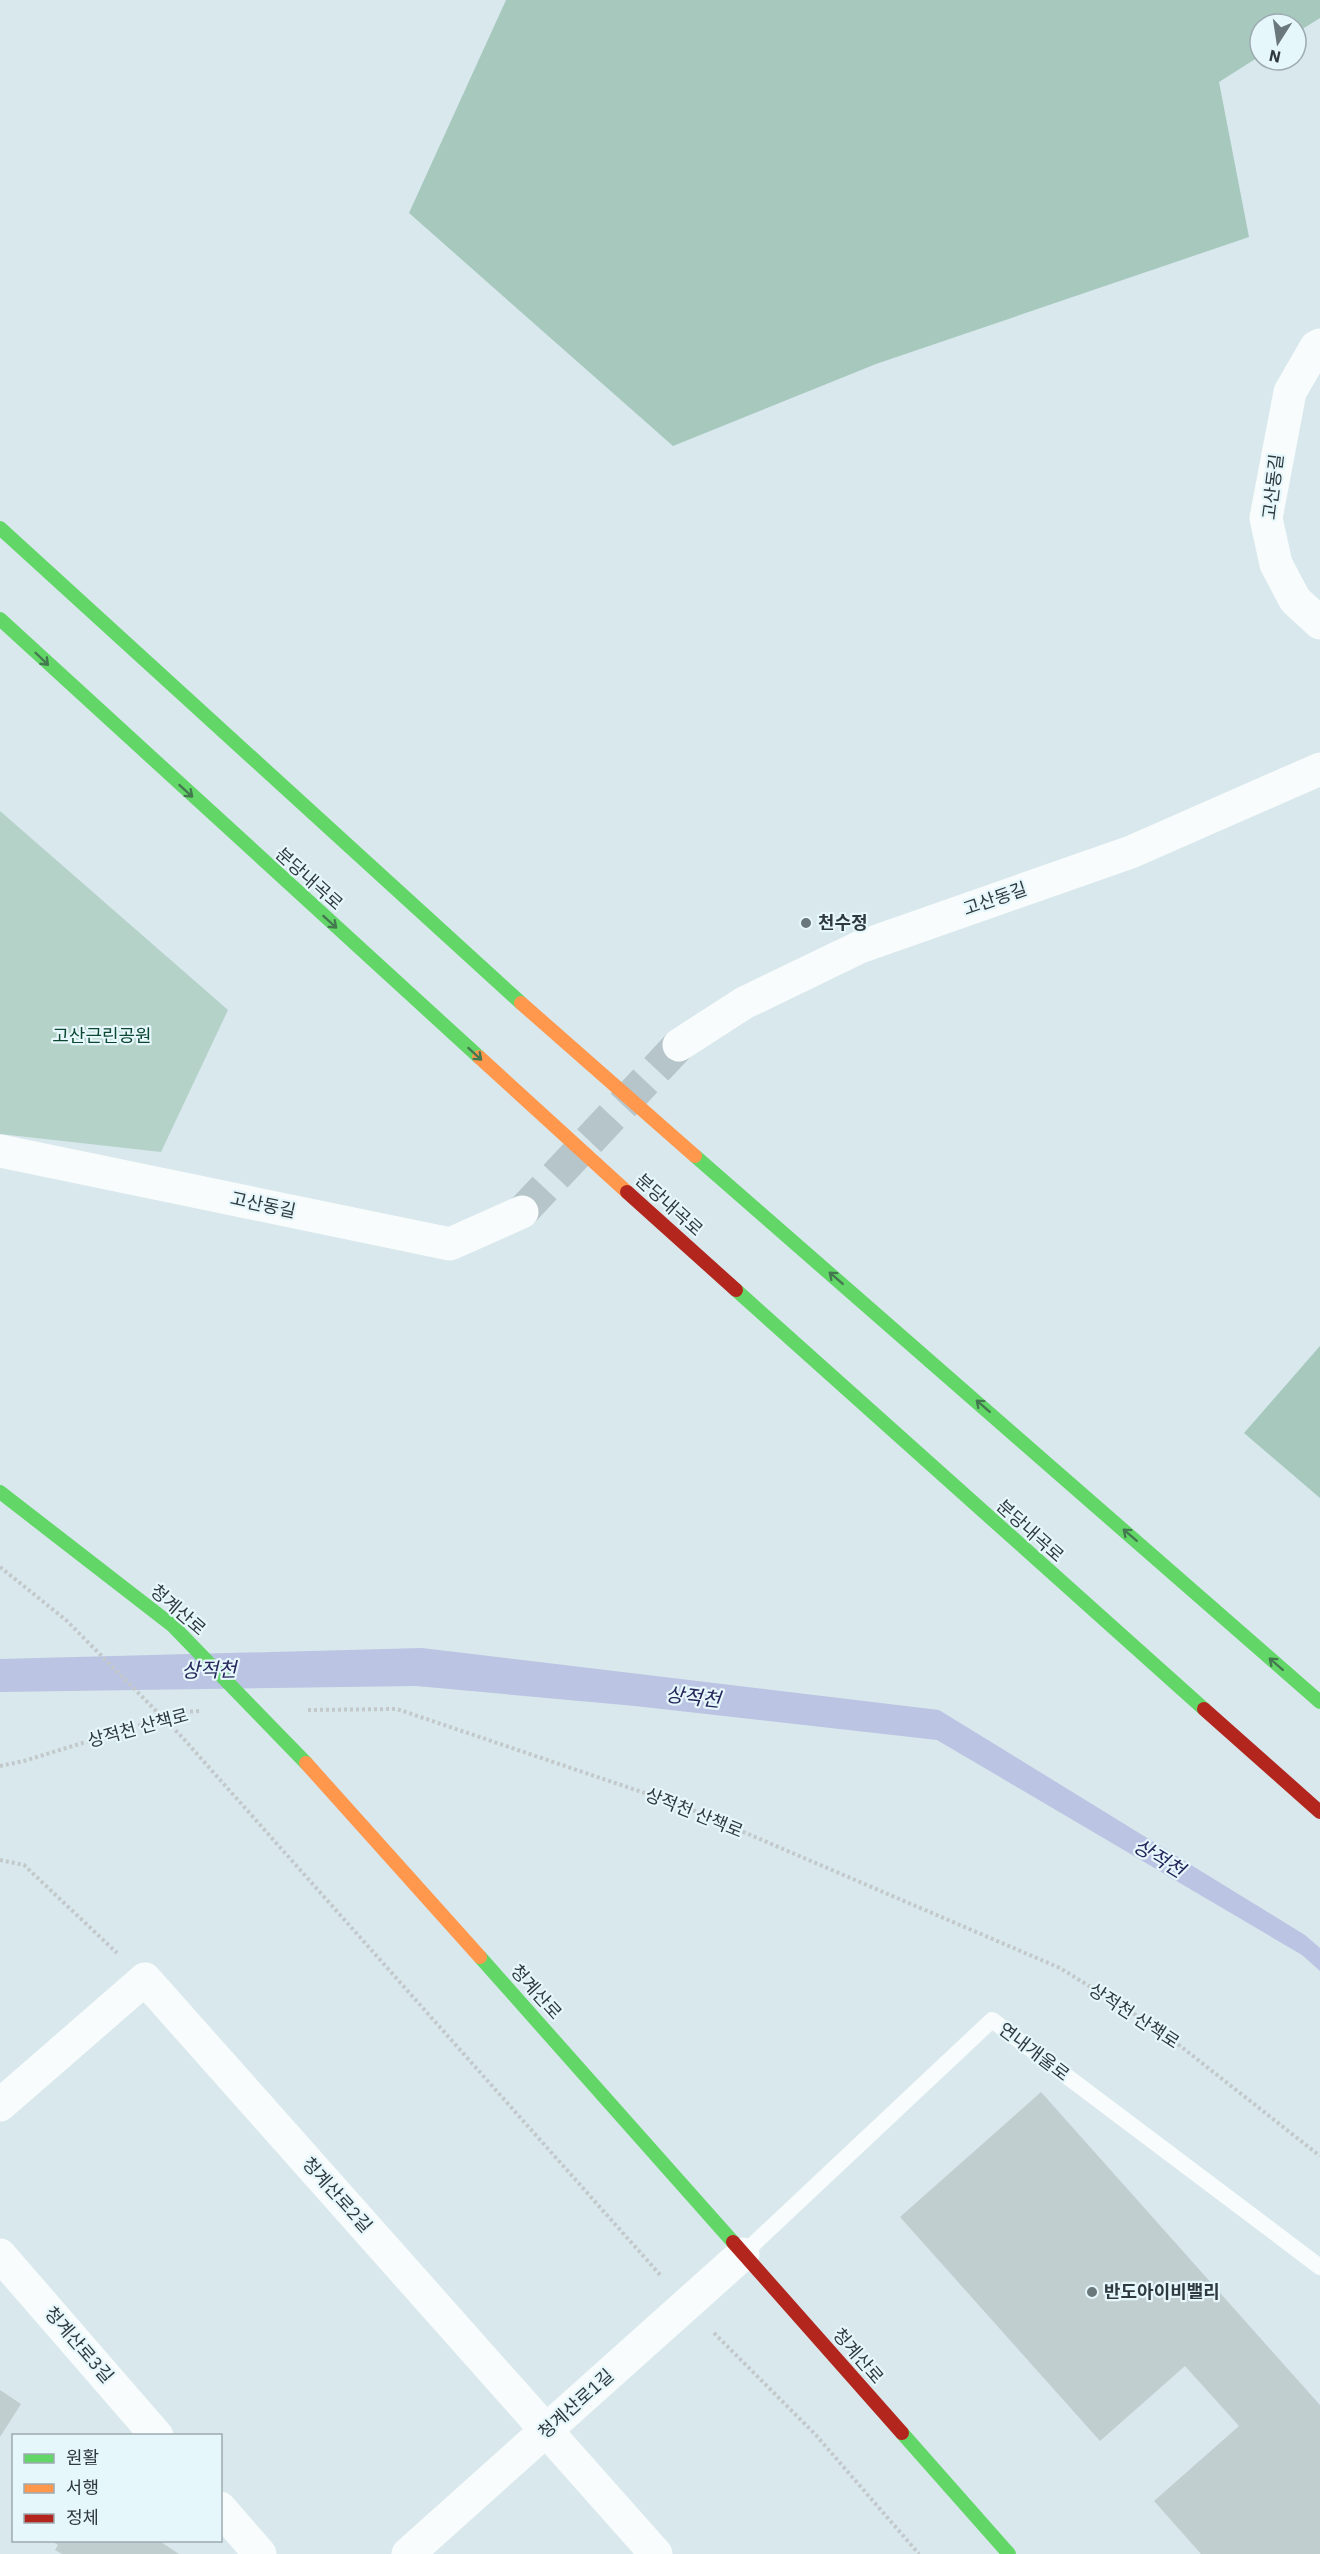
<svg xmlns="http://www.w3.org/2000/svg" width="1320" height="2554" viewBox="0 0 1320 2554" font-family="'IBM Plex Sans','Noto Sans KR',sans-serif">
  <style>
    .green { fill: #b5d2c9 }
    .forest { fill: #a7c8bd }
    .water { fill: #bbc4e2 }
    .building { fill: #c1ced0 }
    .lines { fill: none; stroke-linecap: round; stroke-linejoin: round }
    .street-tunnel { stroke: #b6c5ca; stroke-width: 33; stroke-dasharray: 33 16; stroke-linecap: butt }
    .path { stroke: #c3c9ca; stroke-width: 4; stroke-dasharray: 3 3; stroke-linecap: butt }
    .lane { stroke: #f9fcfc; stroke-width: 16 }
    .street { stroke: #f9fcfc; stroke-width: 33 }
    .fast { stroke: #63d668; stroke-width: 14 }
    .slow { stroke: #ff974d; stroke-width: 14 }
    .jam { stroke: #b3261e; stroke-width: 14 }
    .oneway { stroke: #44784f }
    .poi-dot { fill: #6a777b; stroke: #e6f7fc; stroke-width: 2 }
    .labels { text-anchor: middle; stroke-width: 4.5; stroke-linejoin: round; paint-order: stroke }
    .street-label { font-size: 18px; fill: #2f3a3e; stroke: #e6f7fc }
    .poi-label { font-size: 18px; font-weight: bold; fill: #2f3a3e; stroke: #e6f7fc; text-anchor: start }
    .park-label { font-size: 18px; fill: #0b4730; stroke: #e6f7fc }
    .water-label { font-size: 20px; font-style: italic; fill: #252659; stroke: #e6f7fc }
  </style>
  <rect width="100%" height="100%" fill="#d8e8ed"/>
  <!-- green -->
  <path class="green" d="M0,811L228,1010L161,1152L0,1134Z"/>
  <!-- forest -->
  <g class="forest">
    <path d="M506,0H1320V18L1296,33V24H1260V56L1219,82L1249,237L876,364L673,446L409,213Z"/>
    <path d="M1320,1346V1498L1244,1433Z"/>
  </g>
  <!-- water -->
  <path class="water" d="M422,1648L939,1710L1305,1935L1320,1948V1971L1302,1955L937,1740L635,1706L416,1686L0,1692V1659Z"/>
  <!-- building -->
  <g class="building">
    <path d="M1041,2092L1320,2405V2554H1201L1154,2501L1239,2426L1185,2366L1100,2441L900,2217Z"/>
    <path d="M0,2390L21,2404L0,2437Z"/>
    <path d="M50,2540H158L179,2554H62L55,2550L58,2545Z"/>
  </g>
  <g class="lines">
    <!-- street-tunnel -->
    <path class="street-tunnel" d="M522,1212L679,1045"/>
    <!-- path -->
    <g class="path">
      <path d="M0,1567L66,1620L182,1737L662,2277"/>
      <path d="M308,1710L397,1709L683,1806L1060,1968L1160,2030L1320,2156"/>
      <path d="M0,1766L24,1761L183,1712L201,1711"/>
      <path d="M0,1860L24,1865L117,1953"/>
      <path d="M714,2333L815,2434L919,2554"/>
    </g>
    <!-- lane -->
    <path class="lane" d="M743,2254L992,2020L1320,2267"/>
    <!-- street -->
    <g class="street">
      <path d="M1320,345L1316,347L1290,392L1266,518L1276,564L1295,600L1320,623"/>
      <path d="M679,1045L744,1003L860,947L1131,852L1320,769"/>
      <path d="M0,1151L450,1244L522,1212"/>
      <path d="M0,2105L145,1979L656,2554"/>
      <path d="M0,2255L157,2436"/>
      <path d="M220,2508L260,2554"/>
      <path d="M408,2554L743,2254"/>
    </g>
    <!-- fast -->
    <g class="fast">
      <path d="M0,528L521,1003"/>
      <path d="M0,619L479,1057"/>
      <path d="M695,1156L1320,1702"/>
      <path d="M736,1290L1204,1709"/>
      <path d="M0,1492L173,1626L306,1763"/>
      <path d="M480,1957L733,2242"/>
      <path d="M902,2433L1009,2554"/>
    </g>
    <!-- slow -->
    <g class="slow">
      <path d="M521,1003L695,1156"/>
      <path d="M479,1057L627,1192"/>
      <path d="M306,1763L480,1957"/>
    </g>
    <!-- jam -->
    <g class="jam">
      <path d="M627,1192L736,1290"/>
      <path d="M1204,1709L1320,1812"/>
      <path d="M733,2242L902,2433"/>
    </g>
  </g>
  <!-- one-way arrows -->
  <defs><path id="oneway-shaft" d="M-6 0H5M1.5-3L5.5 0L1.5 3" fill="none" stroke-width="1.6" stroke-linecap="round" stroke-linejoin="round" transform="scale(1.5)"/></defs>
  <g class="oneway">
    <use href="#oneway-shaft" transform="translate(42 659) rotate(44)"/>
    <use href="#oneway-shaft" transform="translate(186 791) rotate(42)"/>
    <use href="#oneway-shaft" transform="translate(330 922) rotate(42)"/>
    <use href="#oneway-shaft" transform="translate(475 1054) rotate(42)"/>
    <use href="#oneway-shaft" transform="translate(836 1278) rotate(-139)"/>
    <use href="#oneway-shaft" transform="translate(983 1406) rotate(-139)"/>
    <use href="#oneway-shaft" transform="translate(1130 1535) rotate(-139)"/>
    <use href="#oneway-shaft" transform="translate(1276 1664) rotate(-139)"/>
  </g>
  <!-- markers -->
  <g class="poi-dot">
    <circle cx="806" cy="923" r="6"/>
    <circle cx="1092" cy="2292" r="6"/>
  </g>
  <g class="labels">
    <!-- street labels -->
    <g class="street-label">
      <text transform="translate(1273 487) rotate(-83)" y="6">고산동길</text>
      <text transform="translate(309 879) rotate(42)" y="6">분당내곡로</text>
      <text transform="translate(995 899) rotate(-19)" y="6">고산동길</text>
      <text transform="translate(263 1205) rotate(12)" y="6">고산동길</text>
      <text transform="translate(669 1205) rotate(42)" y="6">분당내곡로</text>
      <text transform="translate(1030 1531) rotate(42)" y="6">분당내곡로</text>
      <text transform="translate(178 1610) rotate(41)" y="6">청계산로</text>
      <text transform="translate(138 1728) rotate(-15)" y="6">상적천 산책로</text>
      <text transform="translate(694 1813) rotate(22)" y="6">상적천 산책로</text>
      <text transform="translate(536 1992) rotate(48)" y="6">청계산로</text>
      <text transform="translate(1134 2016) rotate(33)" y="6">상적천 산책로</text>
      <text transform="translate(1034 2052) rotate(37)" y="6">연내개울로</text>
      <text transform="translate(337 2195) rotate(48)" y="6">청계산로2길</text>
      <text transform="translate(79 2345) rotate(49)" y="6">청계산로3길</text>
      <text transform="translate(858 2356) rotate(49)" y="6">청계산로</text>
      <text transform="translate(576 2404) rotate(-42)" y="6">청계산로1길</text>
    </g>
    <!-- poi labels -->
    <g class="poi-label">
      <text x="818" y="929">천수정</text>
      <text x="1104" y="2298">반도아이비밸리</text>
    </g>
    <!-- park labels -->
    <g class="park-label">
      <text x="102" y="1042">고산근린공원</text>
    </g>
    <!-- water labels -->
    <g class="water-label">
      <text transform="translate(209 1670) rotate(-1)" y="7">상적천</text>
      <text transform="translate(693 1697) rotate(6)" y="7">상적천</text>
      <text transform="translate(1159 1858) rotate(31)" y="7">상적천</text>
    </g>
  </g>
  <!-- legend -->
  <rect x="12" y="2434" width="210" height="108" fill="#e6f7fc" stroke="#9dabb0" stroke-width="1.5"/>
  <rect x="24" y="2454" width="30" height="9" fill="#63d668" stroke="#9dabb0" stroke-width="1.5"/>
  <text x="66" y="2464" font-size="18" fill="#2f3a3e">원활</text>
  <rect x="24" y="2484" width="30" height="9" fill="#ff974d" stroke="#9dabb0" stroke-width="1.5"/>
  <text x="66" y="2494" font-size="18" fill="#2f3a3e">서행</text>
  <rect x="24" y="2514" width="30" height="9" fill="#b3261e" stroke="#9dabb0" stroke-width="1.5"/>
  <text x="66" y="2524" font-size="18" fill="#2f3a3e">정체</text>
  <!-- north arrow -->
  <g transform="translate(1278 42) rotate(192)"><circle r="28" fill="#e6f7fc" stroke="#9dabb0" stroke-width="1.5"/>
  <path d="M0-4.5L10 22L0 15L-10 22Z" fill="#6a777b"/>
  <text y="-9" font-size="16" font-weight="bold" text-anchor="middle" fill="#2f3a3e">N</text>
  </g>
</svg>
